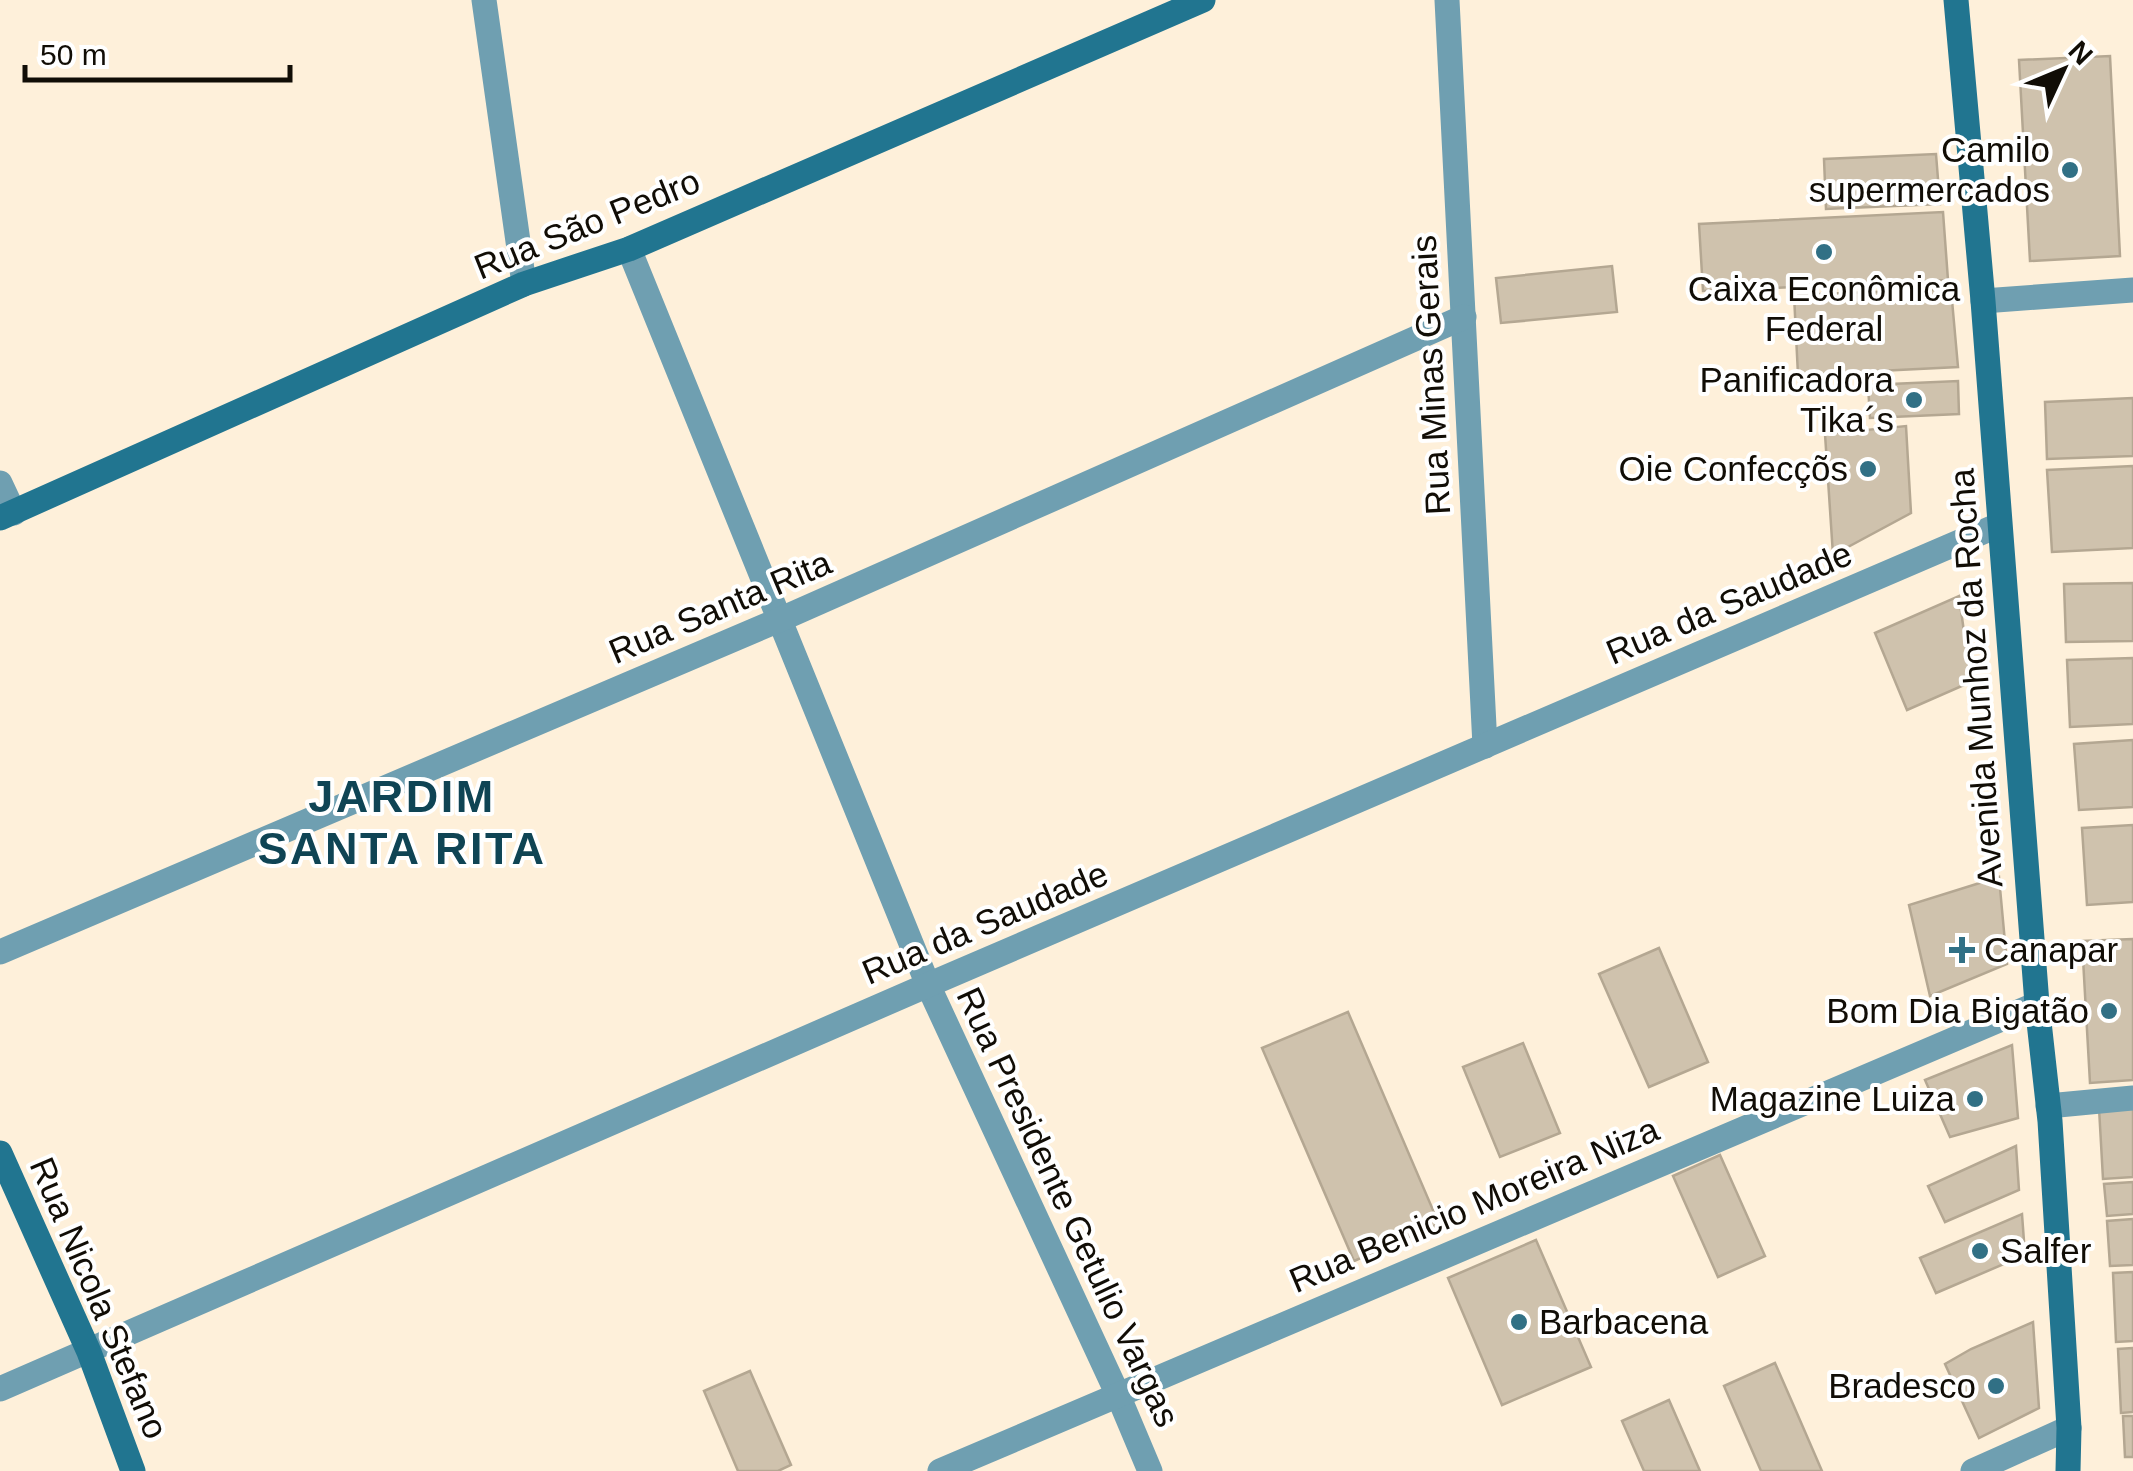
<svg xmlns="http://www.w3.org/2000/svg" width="2133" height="1471" viewBox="0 0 2133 1471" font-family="Helvetica,sans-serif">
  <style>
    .building { fill: #cfc2ad; stroke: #b4a792; stroke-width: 2.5 }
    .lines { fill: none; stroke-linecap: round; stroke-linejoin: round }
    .street { stroke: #6f9fb1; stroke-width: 25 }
    .secondary { stroke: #217590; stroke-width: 25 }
    .poi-dot { fill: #317085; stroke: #fff; stroke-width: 4 }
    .labels { text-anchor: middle; stroke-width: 8; stroke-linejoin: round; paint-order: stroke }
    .poi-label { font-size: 35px; fill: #110d06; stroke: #fff; text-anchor: end }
    .street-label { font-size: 35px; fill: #110d06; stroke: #fff }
    .district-label { font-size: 45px; font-weight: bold; letter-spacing: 2.5px; fill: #0f4454; stroke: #fff }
  </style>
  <rect width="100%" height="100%" fill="#fef0da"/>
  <!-- building -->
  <g class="building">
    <path d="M2110,56L2120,256L2030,261L2019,60Z"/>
    <path d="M1936,154L1940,204L1826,209L1824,159Z"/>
    <path d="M1943,212L1948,280L1703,291L1699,224Z"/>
    <path d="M1612,266L1617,312L1501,323L1496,278Z"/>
    <path d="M1951,289L1958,367L1798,375L1794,295Z"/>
    <path d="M1958,381L1959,414L1870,418L1868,385Z"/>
    <path d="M2133,398V456L2047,459L2045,402Z"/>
    <path d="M1906,426L1911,513L1833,555L1825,434Z"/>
    <path d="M2133,466V548L2052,552L2047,470Z"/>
    <path d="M2133,583V641L2066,642L2064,584Z"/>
    <path d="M1959,596L1971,682L1907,710L1875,633Z"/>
    <path d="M2133,658V724L2070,727L2067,660Z"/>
    <path d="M2133,740V807L2079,810L2074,744Z"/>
    <path d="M2133,825V902L2087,905L2082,828Z"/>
    <path d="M1999,877L2007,964L1930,996L1909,905Z"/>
    <path d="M2133,939V1080L2090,1083L2082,941Z"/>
    <path d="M1659,948L1708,1062L1649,1087L1599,974Z"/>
    <path d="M1348,1012L1439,1224L1354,1261L1262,1048Z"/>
    <path d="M1523,1043L1560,1133L1500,1157L1463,1067Z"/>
    <path d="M2012,1045L2018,1118L1950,1137L1925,1080Z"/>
    <path d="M2133,1106V1177L2103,1179L2099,1108Z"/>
    <path d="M2016,1146L2019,1190L1945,1222L1928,1186Z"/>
    <path d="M1720,1155L1765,1256L1718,1277L1673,1176Z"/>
    <path d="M2133,1182V1214L2107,1216L2104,1184Z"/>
    <path d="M2022,1214L2025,1255L1936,1293L1920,1258Z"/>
    <path d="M2133,1219V1265L2110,1266L2107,1221Z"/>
    <path d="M1536,1240L1591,1367L1502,1405L1448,1278Z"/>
    <path d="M2133,1272V1341L2116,1342L2113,1273Z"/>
    <path d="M2033,1322L2039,1408L1979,1438L1945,1364L1971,1349Z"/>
    <path d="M2133,1348V1412L2121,1413L2118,1349Z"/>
    <path d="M1775,1363L1796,1411L1822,1471H1761L1724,1386Z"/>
    <path d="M750,1371L791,1465L778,1471H738L704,1391Z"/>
    <path d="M1669,1400L1700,1471H1644L1622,1421Z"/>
    <path d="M2123,1416H2133V1457H2125Z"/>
  </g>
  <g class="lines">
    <!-- street -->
    <g class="street">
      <path d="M484,0L524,284"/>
      <path d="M1447,0L1485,746"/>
      <path d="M629,249L928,985L1118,1395L1150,1471"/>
      <path d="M1983,301L2133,290"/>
      <path d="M0,483L14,513"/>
      <path d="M0,952L779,620L1464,317"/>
      <path d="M2048,1106L2133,1098"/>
      <path d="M0,1389L928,985L1999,525"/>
      <path d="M940,1471L2037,1004"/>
      <path d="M1973,1471L2069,1428"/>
    </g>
    <!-- secondary -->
    <g class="secondary">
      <path d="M1956,0L1983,301L2037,1004L2050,1121L2069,1428L2068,1471"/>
      <path d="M0,518L524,284L629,249L1203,0"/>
      <path d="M0,1153L89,1352L133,1471"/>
    </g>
  </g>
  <!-- markers -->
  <g class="poi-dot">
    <circle cx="2070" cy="170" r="10"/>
    <circle cx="1824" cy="252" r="10"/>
    <circle cx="1914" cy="400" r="10"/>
    <circle cx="1868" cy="469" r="10"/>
    <path d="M1957 935h10v10h10v10h-10v10h-10v-10h-10v-10h10z"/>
    <circle cx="2109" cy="1011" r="10"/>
    <circle cx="1975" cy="1099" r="10"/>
    <circle cx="1980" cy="1251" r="10"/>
    <circle cx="1519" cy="1322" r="10"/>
    <circle cx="1996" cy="1386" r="10"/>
  </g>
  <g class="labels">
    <!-- poi labels -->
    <g class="poi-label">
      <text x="2050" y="162">Camilo<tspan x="2050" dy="40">supermercados</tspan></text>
      <text x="1824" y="301" text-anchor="middle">Caixa Econômica<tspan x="1824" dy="40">Federal</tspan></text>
      <text x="1894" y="392">Panificadora<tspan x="1894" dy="40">Tika´s</tspan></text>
      <text x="1848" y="481">Oie Confecçõs</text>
      <text x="1984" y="962" text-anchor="start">Canapar</text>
      <text x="2089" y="1023">Bom Dia Bigatão</text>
      <text x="1955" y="1111">Magazine Luiza</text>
      <text x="2000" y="1263" text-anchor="start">Salfer</text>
      <text x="1539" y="1334" text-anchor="start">Barbacena</text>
      <text x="1976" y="1398">Bradesco</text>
    </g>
    <!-- street labels -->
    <g class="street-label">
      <text transform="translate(587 224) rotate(-22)" y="12">Rua São Pedro</text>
      <text transform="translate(1431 375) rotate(-93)" y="12">Rua Minas Gerais</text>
      <text transform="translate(1729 603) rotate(-23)" y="12">Rua da Saudade</text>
      <text transform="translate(720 607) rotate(-23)" y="12">Rua Santa Rita</text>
      <text transform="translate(1976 678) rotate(-94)" y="12">Avenida Munhoz da Rocha</text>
      <text transform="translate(985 923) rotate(-23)" y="12">Rua da Saudade</text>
      <text transform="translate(1474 1205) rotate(-23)" y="12">Rua Benicio Moreira Niza</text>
      <text transform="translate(1068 1207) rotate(65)" y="12">Rua Presidente Getulio Vargas</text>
      <text transform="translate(99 1298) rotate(67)" y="12">Rua Nicola Stefano</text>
    </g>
    <!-- district labels -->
    <g class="district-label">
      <text x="402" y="812">JARDIM<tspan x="402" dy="52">SANTA RITA</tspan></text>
    </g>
  </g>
  <!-- north arrow -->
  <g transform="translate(2063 70) rotate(46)" stroke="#ffffff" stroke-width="8" paint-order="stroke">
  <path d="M0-8L18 38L0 25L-18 38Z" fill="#110d06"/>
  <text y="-15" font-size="28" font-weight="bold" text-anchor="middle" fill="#110d06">N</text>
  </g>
  <!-- scale -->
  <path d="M25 65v15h265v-15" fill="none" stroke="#110d06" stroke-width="5"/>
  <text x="40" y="65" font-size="30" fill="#110d06" stroke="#ffffff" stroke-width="8" paint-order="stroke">50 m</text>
</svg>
